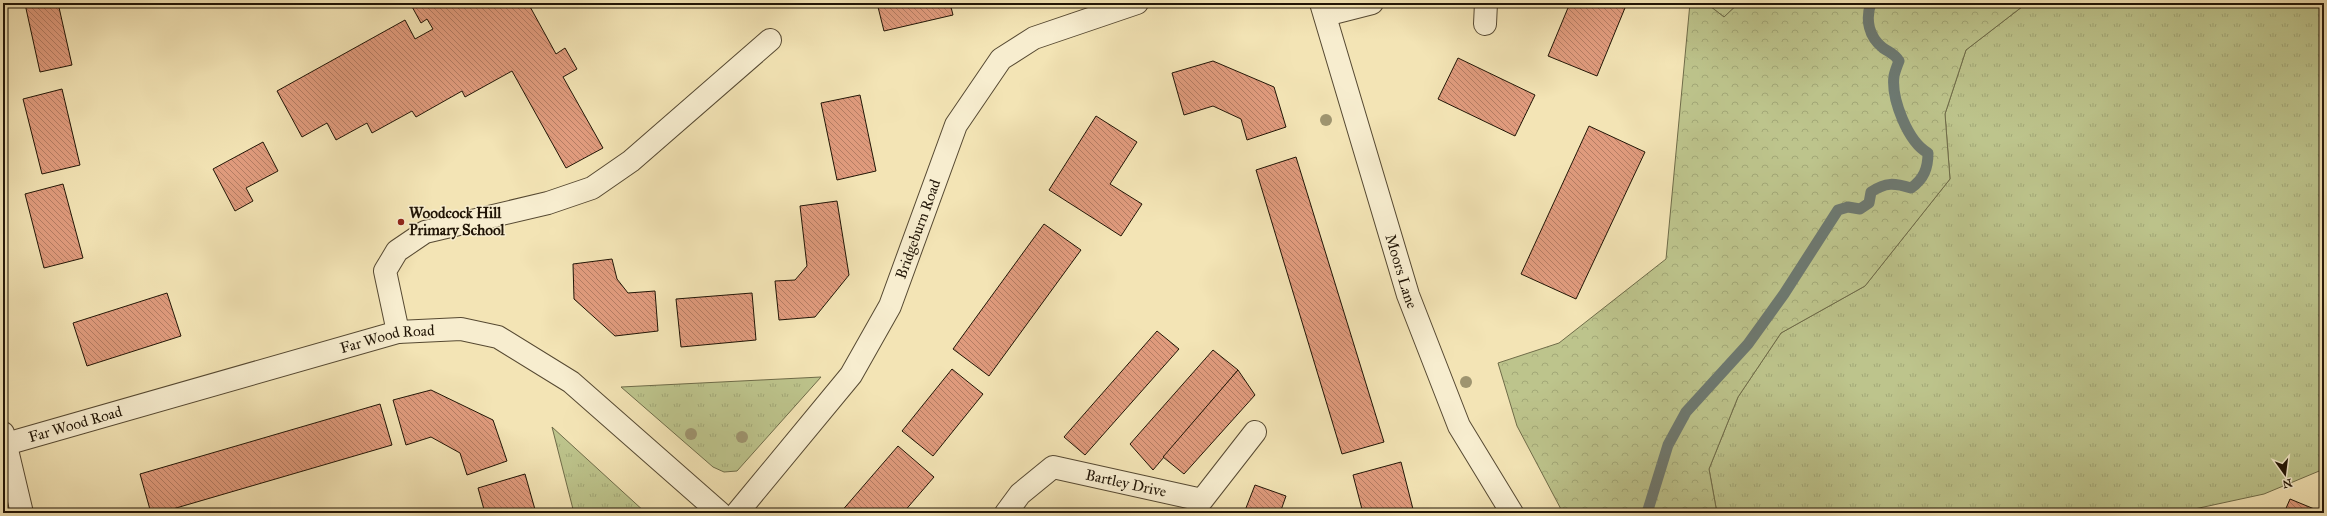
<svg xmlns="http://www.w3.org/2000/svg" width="2327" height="516" viewBox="0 0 2327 516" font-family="'IM FELL Great Primer',serif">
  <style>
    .grass { fill: url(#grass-tufts); stroke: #6f6c49 }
    .forest { fill: url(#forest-crowns); stroke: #6f6c49 }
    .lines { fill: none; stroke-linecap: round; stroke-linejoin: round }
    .stream { stroke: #6d7971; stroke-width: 11 }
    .building { fill: url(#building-back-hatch); stroke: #211506 }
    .minor-casing { stroke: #564932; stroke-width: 24 }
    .minor { stroke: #f7edcf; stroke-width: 22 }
    .tree { fill: #9e946f }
    .poi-dot { fill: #8f2418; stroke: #f7edcf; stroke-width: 1.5 }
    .labels { text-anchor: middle; stroke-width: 3; stroke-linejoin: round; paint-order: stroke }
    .poi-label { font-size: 15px; font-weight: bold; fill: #211506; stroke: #f7edcf; text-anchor: start }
    .street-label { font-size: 15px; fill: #211506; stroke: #f7edcf }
  </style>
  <defs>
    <pattern id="grass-tufts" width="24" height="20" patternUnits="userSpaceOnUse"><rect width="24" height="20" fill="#bdc48c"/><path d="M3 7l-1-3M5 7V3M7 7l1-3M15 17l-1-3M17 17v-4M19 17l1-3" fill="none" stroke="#a2a877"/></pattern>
    <pattern id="forest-crowns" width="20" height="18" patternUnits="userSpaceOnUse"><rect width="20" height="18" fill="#bdc48c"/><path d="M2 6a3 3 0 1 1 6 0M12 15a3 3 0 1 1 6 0" fill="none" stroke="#a2a877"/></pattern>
    <pattern id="building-back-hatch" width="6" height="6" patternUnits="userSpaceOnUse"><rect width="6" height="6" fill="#e09b7d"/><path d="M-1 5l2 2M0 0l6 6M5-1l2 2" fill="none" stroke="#b57d64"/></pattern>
  </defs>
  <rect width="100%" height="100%" fill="#f3e4b5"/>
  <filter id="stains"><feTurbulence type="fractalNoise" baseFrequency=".005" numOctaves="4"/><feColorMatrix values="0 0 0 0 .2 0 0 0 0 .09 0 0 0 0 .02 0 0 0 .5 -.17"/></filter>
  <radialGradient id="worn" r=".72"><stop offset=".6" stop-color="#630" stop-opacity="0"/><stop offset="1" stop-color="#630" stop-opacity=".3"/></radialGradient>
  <!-- grass -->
  <g class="grass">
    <path d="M1706,3H1739L1724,17Z"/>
    <path d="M2027,3H2324V469L2264,494L2176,513H1717L1709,469L1738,397L1781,333L1865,286L1950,179L1945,114L1966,50Z"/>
    <path d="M821,377L737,471L724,472L713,467L621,387Z"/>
    <path d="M552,427L646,513H574Z"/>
  </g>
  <!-- forest -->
  <path class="forest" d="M1690,3H1706L1724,17L1739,3H2027L1966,50L1945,114L1950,179L1865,286L1781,333L1738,397L1709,469L1717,513H1563L1517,426L1498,363L1559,343L1666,259Z"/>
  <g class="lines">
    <!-- stream -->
    <path class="stream" d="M1647,513L1668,445L1686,412L1748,344L1784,294L1838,210L1848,207L1860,209L1869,203L1871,192C1886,182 1894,183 1911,188C1924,179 1928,168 1928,153C1908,142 1891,99 1894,76C1895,71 1897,66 1899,61C1894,53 1890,53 1883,48C1869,37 1865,20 1871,3"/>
  </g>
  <!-- building -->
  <g class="building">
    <path d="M30,3H58L72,65L40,72L25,4Z"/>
    <path d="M410,3H528L556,54L565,48L577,69L563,77L603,148L566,168L512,71L465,97L462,91L416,117L412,111L372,133L367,123L336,140L327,123L302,137L277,91L405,20L415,39L433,29L427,19L421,23Z"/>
    <path d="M877,3H950L953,15L884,31Z"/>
    <path d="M1570,3H1627L1597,76L1548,56Z"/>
    <path d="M1458,58L1535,95L1515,136L1438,99Z"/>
    <path d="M1213,61L1274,87L1286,127L1247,140L1241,119L1213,106L1184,115L1172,73Z"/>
    <path d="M62,89L80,165L42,174L23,99Z"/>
    <path d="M860,95L876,171L837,180L821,103Z"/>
    <path d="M1096,116L1137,142L1110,184L1142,204L1121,236L1049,190Z"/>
    <path d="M1589,126L1645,152L1576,299L1521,274Z"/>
    <path d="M263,142L278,171L246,188L253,201L235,211L213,169Z"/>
    <path d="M1296,157L1384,442L1342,454L1256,170Z"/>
    <path d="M63,184L83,258L44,268L25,194Z"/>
    <path d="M837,201L849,275L815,317L779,320L775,281L795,280L807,266L800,206Z"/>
    <path d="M1044,224L1081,250L989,376L953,349Z"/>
    <path d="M612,259L617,279L628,293L655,291L658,331L615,336L574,299L573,264Z"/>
    <path d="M167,293L181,336L87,366L73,323Z"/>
    <path d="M752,293L756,340L681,347L676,299Z"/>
    <path d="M1157,331L1179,349L1085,455L1064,437Z"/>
    <path d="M1213,350L1238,370L1153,470L1130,444Z"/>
    <path d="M952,369L983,394L933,456L902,431Z"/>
    <path d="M1238,370L1255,395L1184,474L1163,457Z"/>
    <path d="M431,390L493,420L507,461L467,475L460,453L431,437L406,445L393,400Z"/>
    <path d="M380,404L392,445L159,513H151L140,474Z"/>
    <path d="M898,446L934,477L903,513H840Z"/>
    <path d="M1401,462L1414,513H1363L1353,475Z"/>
    <path d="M525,474L536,513H485L478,488Z"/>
    <path d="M1255,485L1286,496L1280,513H1244Z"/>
    <path d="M2290,499L2324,513H2284Z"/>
  </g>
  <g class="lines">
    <!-- minor casing -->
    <g class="minor-casing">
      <g id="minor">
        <path id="s1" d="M1321,3L1408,295L1459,426L1512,513"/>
        <path d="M1325,15L1372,3"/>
        <path d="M1485,24L1486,3"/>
        <path d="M398,332L385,271L397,251L425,232L548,203L592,188L631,161L770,40"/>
        <path d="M3,433L22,513"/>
        <path id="s2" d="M6,444L398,332L461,329L498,337L571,382L720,513"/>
        <path id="s3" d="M737,513L851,375L890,306L956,125L1001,59L1034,38L1137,3"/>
        <path id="s4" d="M1006,513L1020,494L1053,467L1202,500L1255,432"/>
      </g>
    </g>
    <!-- minor -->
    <use href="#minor" class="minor"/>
  </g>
  <!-- trees -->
  <g class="tree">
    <circle cx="1326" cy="120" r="6"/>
    <circle cx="1466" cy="382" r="6"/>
    <circle cx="691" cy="434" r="6"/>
    <circle cx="742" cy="437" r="6"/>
  </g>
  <!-- markers -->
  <circle class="poi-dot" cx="401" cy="222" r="4"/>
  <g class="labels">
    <!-- poi labels -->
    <g class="poi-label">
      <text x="409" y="218">Woodcock Hill<tspan x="409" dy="17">Primary School</tspan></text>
    </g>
    <!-- street labels -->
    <g class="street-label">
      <text dy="5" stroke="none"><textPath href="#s3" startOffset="340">Bridgeburn Road</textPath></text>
      <text dy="5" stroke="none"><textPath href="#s1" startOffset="280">Moors Lane</textPath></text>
      <text dy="5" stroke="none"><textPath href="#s2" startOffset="396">Far Wood Road</textPath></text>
      <text dy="5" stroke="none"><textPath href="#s2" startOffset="72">Far Wood Road</textPath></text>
      <text dy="5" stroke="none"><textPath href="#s4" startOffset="141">Bartley Drive</textPath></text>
    </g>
  </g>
  <!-- margin -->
  <rect width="2327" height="516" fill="none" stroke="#f3e4b5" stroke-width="16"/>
  <rect x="4" y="4" width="2319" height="508" fill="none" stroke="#211506" stroke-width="2"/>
  <rect x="8" y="8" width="2311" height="500" fill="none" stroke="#211506"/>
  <!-- north arrow -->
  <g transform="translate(2285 474) rotate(166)" stroke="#f7edcf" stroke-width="3" paint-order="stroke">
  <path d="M0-3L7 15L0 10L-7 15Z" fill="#211506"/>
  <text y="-6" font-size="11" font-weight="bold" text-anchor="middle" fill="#211506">N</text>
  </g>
  <rect width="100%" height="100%" filter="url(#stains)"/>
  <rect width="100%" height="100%" fill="url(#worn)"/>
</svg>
